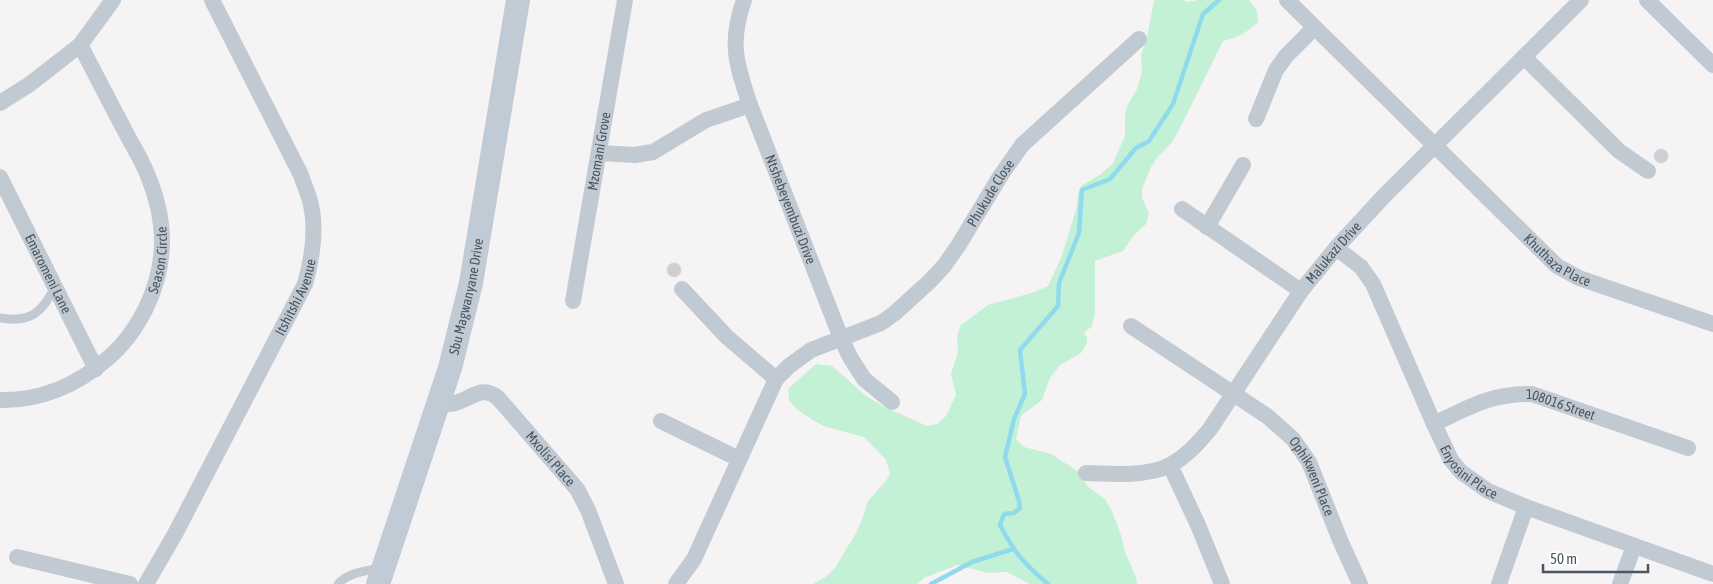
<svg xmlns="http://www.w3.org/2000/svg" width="1713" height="584" viewBox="0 0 1713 584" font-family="'Asap Condensed',sans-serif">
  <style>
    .green { fill: #c3f1d5 }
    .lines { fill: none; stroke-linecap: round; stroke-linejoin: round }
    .stream { stroke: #90daee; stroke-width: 4.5 }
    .building { fill: #cdcfd5; stroke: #d7d9de }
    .service { stroke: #c1cad2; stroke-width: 9 }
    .minor { stroke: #c1cad2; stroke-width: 16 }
    .secondary { stroke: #c1cbd6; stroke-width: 24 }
    .labels { text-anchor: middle; stroke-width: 4; stroke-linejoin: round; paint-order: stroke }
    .street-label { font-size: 14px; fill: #4a5661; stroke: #fff }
  </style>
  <rect width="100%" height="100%" fill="#f5f3f3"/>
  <!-- green -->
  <path class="green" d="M1154,0H1182L1188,2L1198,0H1249L1257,11L1258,22C1247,33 1238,37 1223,41L1184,120L1173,141L1157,158L1151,167L1142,189V198L1149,213L1146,224L1133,236L1123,251L1095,261V314L1092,326L1084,333L1087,338V343L1081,353L1060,365L1050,378L1042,400L1021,416L1016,439L1024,447L1051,454L1079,472L1087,486L1105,499L1111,509L1121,535L1125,552L1136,577L1137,584H1030L1007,572L988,573L957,565L924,578L917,584H813L827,576L835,568L856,533L863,517L868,501L886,481L890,473L886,460L864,437L826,427L816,422L796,409L789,400L788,389L816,364L832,366L865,395L884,407L927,426L937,424L946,416L956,395L951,374L958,352L957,335L961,325L988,305L1035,292L1048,286L1061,258L1076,210L1079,190L1082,185L1100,175L1113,163L1125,136V114L1128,104L1137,89L1142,72L1141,55L1147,38Z"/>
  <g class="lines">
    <!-- stream -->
    <g class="stream">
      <path d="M931,584L972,562L1013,549"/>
      <path d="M1048,584C1024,564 1014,552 1000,525L1004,514L1014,513L1020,508L1019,501L1005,457L1014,419L1025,394L1020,350L1058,306L1059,283L1079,233L1082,190L1110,179L1136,148L1149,141L1173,104L1203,14L1219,0"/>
    </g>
  </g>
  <!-- building -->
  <g class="building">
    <circle cx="1661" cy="156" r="7"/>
    <circle cx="674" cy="270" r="7"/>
  </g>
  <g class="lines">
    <!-- service -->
    <g class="service">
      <path d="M0,318C30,323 42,313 55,287"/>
      <path d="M338,584C349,572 366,571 381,568"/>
    </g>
    <!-- minor -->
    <g class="minor">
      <path id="s1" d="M744,0C729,42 736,64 750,105L841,338L850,357L864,379L892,402"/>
      <path id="s2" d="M1287,0L1557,266L1579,278L1713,324"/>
      <path d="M1647,0L1713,65"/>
      <path d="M1524,57L1619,151L1648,171"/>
      <path d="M0,103L30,84L80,45L113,0"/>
      <path d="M1256,119L1276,70L1286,56L1314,28"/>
      <path d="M599,153L635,155L653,152L706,120L750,105"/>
      <path id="s3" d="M0,177L96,369"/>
      <path d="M1182,209L1301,291"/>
      <path d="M1207,227L1243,165"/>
      <path id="s4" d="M1336,248L1361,267L1373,284L1434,424L1451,460L1461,472L1488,491L1526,507L1713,574"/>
      <path d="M682,289L727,337L776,379"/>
      <path id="s5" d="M573,301L625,0"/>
      <path id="s6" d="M1131,326L1267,416L1293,439L1309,462L1340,540L1360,584"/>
      <path id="s7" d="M0,400C40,401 77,385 107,359C124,345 136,328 146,308C167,264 167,222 148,176C142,160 132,145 124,129C109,101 95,73 80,45"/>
      <path id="s8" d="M438,404C445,404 452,405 458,402C473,397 483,385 498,398L577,489L588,510L616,584"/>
      <path d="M661,421L739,459"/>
      <path id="s9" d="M1434,424C1469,407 1492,393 1532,394L1688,448"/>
      <path d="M1170,465L1198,525L1222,584"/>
      <path id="s10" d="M1086,473C1111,474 1147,477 1170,465C1186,457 1199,442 1210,429L1301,291L1336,248L1384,196L1581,0"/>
      <path d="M17,557L130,584"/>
      <path id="s11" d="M146,584L175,534L305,284C312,259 317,232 311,205C309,195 304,185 301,175L212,0"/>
      <path id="s12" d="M676,584L694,559L776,379L789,366L811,350L881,323L895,313L930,281L944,266L958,246L1001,175L1022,145L1139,39"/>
      <path d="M1499,584L1526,507"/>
      <path d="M1620,584L1634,546"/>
    </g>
    <!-- secondary -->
    <path class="secondary" id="s13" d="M378,584L450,368L471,283L518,0"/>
  </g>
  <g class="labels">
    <!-- street labels -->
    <g class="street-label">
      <text dy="5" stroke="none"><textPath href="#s5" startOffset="152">Mzomani Grove</textPath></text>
      <text dy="5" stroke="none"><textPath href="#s12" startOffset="521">Phukude Close</textPath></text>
      <text dy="5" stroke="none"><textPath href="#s1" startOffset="220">Ntshebeyembuzi Drive</textPath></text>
      <text dy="5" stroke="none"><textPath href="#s10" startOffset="355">Malukazi Drive</textPath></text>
      <text dy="5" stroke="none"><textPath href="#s2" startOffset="376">Khuthaza Place</textPath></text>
      <text dy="5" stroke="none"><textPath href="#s7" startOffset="232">Season Circle</textPath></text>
      <text dy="5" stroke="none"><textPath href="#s3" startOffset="108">Emaromeni Lane</textPath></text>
      <text dy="5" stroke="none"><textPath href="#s13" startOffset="301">Sbu Magwanyane Drive</textPath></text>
      <text dy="5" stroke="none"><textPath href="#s11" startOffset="324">Itshitshi Avenue</textPath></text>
      <text dy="5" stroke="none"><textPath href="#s9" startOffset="134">108016 Street</textPath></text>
      <text dy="5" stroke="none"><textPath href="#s8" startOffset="144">Mxolisi Place</textPath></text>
      <text dy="5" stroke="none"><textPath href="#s4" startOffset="266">Enyosini Place</textPath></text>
      <text dy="5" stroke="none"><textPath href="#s6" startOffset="240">Ophikweni Place</textPath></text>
    </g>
  </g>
  <!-- scale -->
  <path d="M1543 564v8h105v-8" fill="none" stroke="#4a5661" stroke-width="2.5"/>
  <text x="1550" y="564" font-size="15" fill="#4a5661" stroke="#ffffff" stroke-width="4" paint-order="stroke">50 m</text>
</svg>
